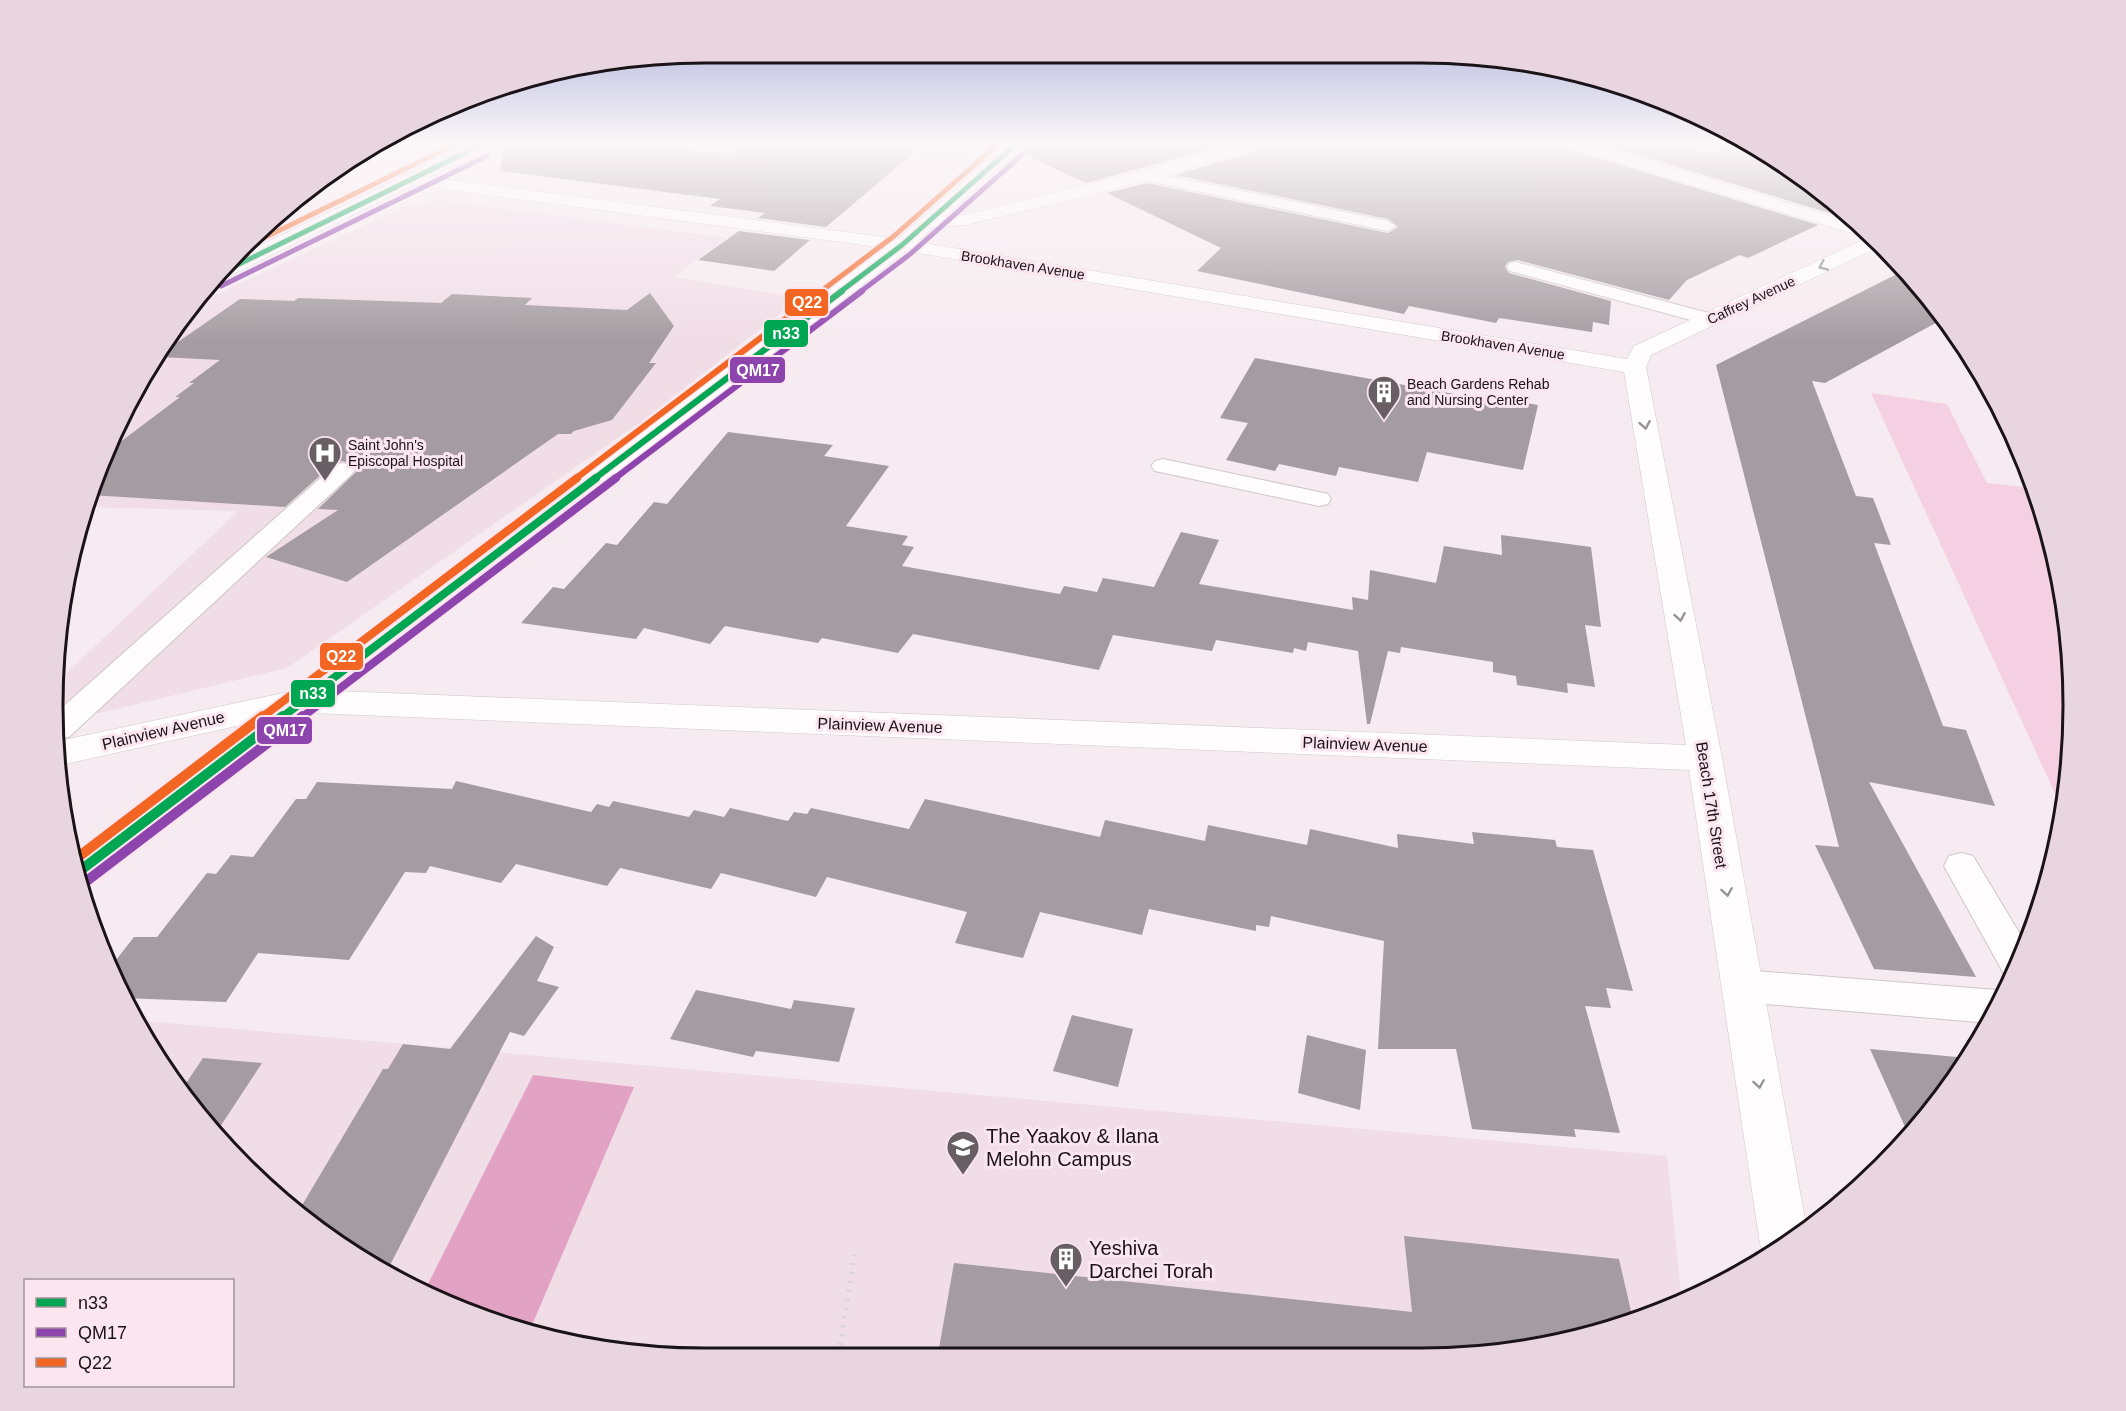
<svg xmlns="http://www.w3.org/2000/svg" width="2126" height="1411" viewBox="0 0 2126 1411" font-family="Arial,sans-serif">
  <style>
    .built { fill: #f1dde6 }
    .green { fill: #f4d0e2 }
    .water { fill: #e1a2c3 }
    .building { fill: #a49ca0 }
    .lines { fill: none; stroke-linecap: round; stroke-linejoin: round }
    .service-casing { stroke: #cfc7cb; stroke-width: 2 }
    .minor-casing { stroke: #cfc7cb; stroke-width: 1 }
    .path { stroke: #d7d4d6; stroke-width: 5; stroke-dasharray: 2 7; stroke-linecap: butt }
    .service { fill: #fefcfd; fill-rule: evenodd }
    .minor { fill: #fefcfd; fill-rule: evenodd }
    .bus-1-far3-casing { stroke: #fbe6f0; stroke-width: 8 }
    .bus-1-far2-casing { stroke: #fbe6f0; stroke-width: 9 }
    .bus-1-far1-casing { stroke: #fbe6f0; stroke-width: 12 }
    .bus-1-casing { stroke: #fbe6f0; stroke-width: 15 }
    .bus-2-far3-casing { stroke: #fbe6f0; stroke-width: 8 }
    .bus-2-far2-casing { stroke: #fbe6f0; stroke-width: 9 }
    .bus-2-far1-casing { stroke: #fbe6f0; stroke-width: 12 }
    .bus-2-casing { stroke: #fbe6f0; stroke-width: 15 }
    .bus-3-far3-casing { stroke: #fbe6f0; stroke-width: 8 }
    .bus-3-far2-casing { stroke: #fbe6f0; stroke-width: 9 }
    .bus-3-far1-casing { stroke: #fbe6f0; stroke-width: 12 }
    .bus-3-casing { stroke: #fbe6f0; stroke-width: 15 }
    .bus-1-far3 { stroke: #00a651; stroke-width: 5 }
    .bus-1-far2 { stroke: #00a651; stroke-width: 6 }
    .bus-1-far1 { stroke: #00a651; stroke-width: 8 }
    .bus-1 { stroke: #00a651; stroke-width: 10 }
    .bus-2-far3 { stroke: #8e44ad; stroke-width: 5 }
    .bus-2-far2 { stroke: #8e44ad; stroke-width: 6 }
    .bus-2-far1 { stroke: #8e44ad; stroke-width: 8 }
    .bus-2 { stroke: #8e44ad; stroke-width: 10 }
    .bus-3-far3 { stroke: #f26522; stroke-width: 5 }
    .bus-3-far2 { stroke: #f26522; stroke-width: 6 }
    .bus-3-far1 { stroke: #f26522; stroke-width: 8 }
    .bus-3 { stroke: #f26522; stroke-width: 10 }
    .oneway { stroke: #979396 }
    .labels { text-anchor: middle; stroke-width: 6; stroke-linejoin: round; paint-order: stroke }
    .far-street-label { font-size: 14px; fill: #1a1317; stroke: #fbe6f0 }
    .far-poi-label { font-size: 14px; fill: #1a1317; stroke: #fbe6f0; text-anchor: start }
    .street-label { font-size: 16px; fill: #1a1317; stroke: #fbe6f0 }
    .near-poi-label { font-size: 20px; fill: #1a1317; stroke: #fbe6f0; text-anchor: start }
    .rim { fill: none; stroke: #1a1317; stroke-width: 3 }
    .line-badge { stroke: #fbe6f0; stroke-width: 2 }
    .badge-label { font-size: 16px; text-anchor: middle; font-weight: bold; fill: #fff }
  </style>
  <rect width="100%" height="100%" fill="#f6ebf0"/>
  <!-- built -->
  <g class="built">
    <path d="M437,200L727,238L673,277L800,298L642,421L287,668L58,723L55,684L238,511L87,507L102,456L184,315L215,295L407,205L422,207Z"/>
    <path d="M134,1020L1667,1156L1682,1302L1589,1336L1463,1357L620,1353L496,1324L417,1291L275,1196L188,1103Z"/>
  </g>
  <!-- green -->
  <path class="green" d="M1871,393L1947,404L1987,483L2033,488L2051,537L2072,663L2068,791L2063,811Z"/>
  <!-- water -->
  <path class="water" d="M533,1075L634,1087L529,1332L496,1324L423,1294Z"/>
  <!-- building -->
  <g class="building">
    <path d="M502,145H648L731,155L739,149L750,150L757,145H869L917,150L826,227L758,218L765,213L710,206L720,199L500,171Z"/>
    <path d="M1025,145H1226L1086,183L1019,152Z"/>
    <path d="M1264,145H1568L1571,150L1818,225L1748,258L1740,255L1687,280L1669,300L1517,260L1508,262L1505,267L1509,273L1611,301L1609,325L1593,322L1592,332L1499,318L1496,323L1409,306L1404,314L1197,271L1221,248L1107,193L1147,183L1388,233L1398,227L1388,219L1175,175L1261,150Z"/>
    <path d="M1605,145H1681L1710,153L1725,148L1770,160L1847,212L1839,216Z"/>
    <path d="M739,231L810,240L774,271L698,260Z"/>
    <path d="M1903,271L1939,308L1945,318L1825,383L1812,381L1856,496L1873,498L1891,545L1874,543L1943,726L1966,730L1995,806L1869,782L1976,977L1874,969L1815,845L1839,847L1716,365Z"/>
    <path d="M650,293L674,326L649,363H656L612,420L574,431L571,434H558L347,582L266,557L338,510L318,509L357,471L352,463L342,461L334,463L285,507L90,495L103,455L180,397H175L194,383H189L220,360L159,357L162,353L240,299L294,301L298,298L441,303L452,294L532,298L525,305L627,310Z"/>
    <path d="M1255,358L1493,401L1494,397L1538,405L1523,470L1427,452L1418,482L1339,467L1336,476L1279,464L1275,471L1226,460L1248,423L1220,418Z"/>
    <path d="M728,432L833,445L824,456L889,466L846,526L908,536L902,545L914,547L902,566L1060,594L1064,586L1097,592L1103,578L1154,587L1181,532L1219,540L1199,584L1353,610L1352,597L1368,600L1370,570L1436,583L1444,546L1502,555L1501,535L1591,547L1601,627L1585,625L1595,687L1567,683L1568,693L1517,685L1516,676L1493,672V662L1401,647L1400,653L1388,651L1370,724H1367L1358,651L1308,642L1306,651L1294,648L1293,653L1216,640L1212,651L1113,635L1099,670L913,634L898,653L822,638L818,643L725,626L710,644L644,628L636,639L521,623L553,587L564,589L606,543L617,545L654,502L667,504Z"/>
    <path d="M456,781L591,812L597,804L609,807L613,801L689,817L694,810L724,817L730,808L788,821L794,812L807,814L811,808L909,829L925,799L1100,837L1105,820L1205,841L1208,825L1307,845L1310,829L1398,848L1397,834L1474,844L1472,832L1555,840L1557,847L1593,850L1633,991L1606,988L1611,1008L1585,1006L1620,1133L1574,1129L1576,1137L1472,1129L1456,1049H1378L1384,941L1271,916L1269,927L1256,925V931L1149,909L1142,935L1040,912L1023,958L955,943L967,912L827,877L816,897L721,873L711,889L620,868L607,886L516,864L501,883L430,866L426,873L405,872L349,960L258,953L226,1002L123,998L109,969L134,937H157L207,873L216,874L231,855L253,857L296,799H306L317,782L452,789Z"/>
    <path d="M536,936L554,947L537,981L559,987L524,1036L510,1032L387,1271L298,1212L383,1069H388L403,1044L450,1049Z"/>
    <path d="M696,990L791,1009L794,1000L855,1008L839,1062L756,1051L753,1057L670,1039Z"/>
    <path d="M1072,1015L1133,1029L1118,1087L1053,1071Z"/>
    <path d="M1307,1035L1366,1050L1360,1110L1298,1093Z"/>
    <path d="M1870,1049L1968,1058L1910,1138Z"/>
    <path d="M203,1058L262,1063L216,1133L180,1092Z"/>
    <path d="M1404,1236L1619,1259L1633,1320L1589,1336L1463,1357L938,1354L954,1263L1412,1312Z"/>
  </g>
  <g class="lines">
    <!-- service casing -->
    <g class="service-casing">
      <g id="service">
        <path d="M370,149L447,157L455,162L447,167L357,155Z"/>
        <path d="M1144,171L1388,221L1396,226L1388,231L1139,179L1136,176Z"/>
        <path d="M1516,262L1716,315L1719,319L1716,323L1709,325L1510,271L1507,267L1510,263Z"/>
        <path d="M1163,459L1319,492L1328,494L1331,499L1328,504L1319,506L1155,471L1151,466L1155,461Z"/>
        <path d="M343,463L351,465L355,470L351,475L69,737L59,739L57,712L335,465Z"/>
        <path d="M1961,853L1973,856L2026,944L2011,977L2004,974L1944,866L1949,856Z"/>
        <path d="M1743,970L1997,990L2004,993L1990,1023L1743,1002L1730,997L1724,986L1730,975Z"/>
      </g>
    </g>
    <!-- minor casing -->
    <g class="minor-casing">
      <path id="minor" d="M469,145H490L429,177L898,239L996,153L968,150L960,145H1023L946,216L966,215L1139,172L1235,145H1262L1260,148L1150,180L966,225L933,227L917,242L1627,359L1634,346L1867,238L1572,148L1570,145H1596L1861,225L1881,246L1651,355L1646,367L1722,758L1807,1230L1765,1256L1760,1244L1689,770L311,713L90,884L81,887L72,856L250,723L61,765L59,741L292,691L885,248L413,185L223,279L212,280L228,261ZM906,251L1624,372L1686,745L338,691Z"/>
    </g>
    <!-- path -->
    <path class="path" d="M839,1354L854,1255"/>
    <!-- service -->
    <use href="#service" class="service"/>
    <!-- minor -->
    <use href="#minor" class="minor"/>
    <!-- bus-1-far3 casing -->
    <g class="bus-1-far3-casing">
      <g id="bus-1-far3">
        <path d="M217,275L481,145"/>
        <path d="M840,292L902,245L1015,145"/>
      </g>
    </g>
    <!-- bus-1-far2 casing -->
    <g class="bus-1-far2-casing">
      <path id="bus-1-far2" d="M594,479L842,291"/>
    </g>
    <!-- bus-1-far1 casing -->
    <g class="bus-1-far1-casing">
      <path id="bus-1-far1" d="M281,718L596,478"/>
    </g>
    <!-- bus-1 casing -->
    <g class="bus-1-casing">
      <path id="bus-1" d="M77,873L283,716"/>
    </g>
    <!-- bus-2-far3 casing -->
    <g class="bus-2-far3-casing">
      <g id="bus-2-far3">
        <path d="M221,286L487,156"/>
        <path d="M860,292L909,255L1023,154"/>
      </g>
    </g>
    <!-- bus-2-far2 casing -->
    <g class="bus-2-far2-casing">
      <path id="bus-2-far2" d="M614,479L862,291"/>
    </g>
    <!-- bus-2-far1 casing -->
    <g class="bus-2-far1-casing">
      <path id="bus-2-far1" d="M301,718L616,478"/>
    </g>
    <!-- bus-2 casing -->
    <g class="bus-2-casing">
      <path id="bus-2" d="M84,883L303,716"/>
    </g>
    <!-- bus-3-far3 casing -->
    <g class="bus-3-far3-casing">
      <g id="bus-3-far3">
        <path d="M237,251L454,145"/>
        <path d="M820,292L894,236L997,145"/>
      </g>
    </g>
    <!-- bus-3-far2 casing -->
    <g class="bus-3-far2-casing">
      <path id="bus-3-far2" d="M575,479L822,291"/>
    </g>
    <!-- bus-3-far1 casing -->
    <g class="bus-3-far1-casing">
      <path id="bus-3-far1" d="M261,718L577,478"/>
    </g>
    <!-- bus-3 casing -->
    <g class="bus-3-casing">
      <path id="bus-3" d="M73,861L263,716"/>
    </g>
    <!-- bus-1-far3 -->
    <use href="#bus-1-far3" class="bus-1-far3"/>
    <!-- bus-1-far2 -->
    <use href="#bus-1-far2" class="bus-1-far2"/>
    <!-- bus-1-far1 -->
    <use href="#bus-1-far1" class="bus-1-far1"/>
    <!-- bus-1 -->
    <use href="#bus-1" class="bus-1"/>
    <!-- bus-2-far3 -->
    <use href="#bus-2-far3" class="bus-2-far3"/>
    <!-- bus-2-far2 -->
    <use href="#bus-2-far2" class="bus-2-far2"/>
    <!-- bus-2-far1 -->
    <use href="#bus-2-far1" class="bus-2-far1"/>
    <!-- bus-2 -->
    <use href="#bus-2" class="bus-2"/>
    <!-- bus-3-far3 -->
    <use href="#bus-3-far3" class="bus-3-far3"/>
    <!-- bus-3-far2 -->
    <use href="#bus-3-far2" class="bus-3-far2"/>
    <!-- bus-3-far1 -->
    <use href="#bus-3-far1" class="bus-3-far1"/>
    <!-- bus-3 -->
    <use href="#bus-3" class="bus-3"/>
  </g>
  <!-- one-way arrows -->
  <defs><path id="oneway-chevron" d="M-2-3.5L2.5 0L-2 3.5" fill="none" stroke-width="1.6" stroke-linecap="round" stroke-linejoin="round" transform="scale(1.5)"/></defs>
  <g class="oneway">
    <use href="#oneway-chevron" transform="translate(1823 266) rotate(155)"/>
    <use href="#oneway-chevron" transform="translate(1645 425) rotate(80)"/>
    <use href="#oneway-chevron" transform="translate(1680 617) rotate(80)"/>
    <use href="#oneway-chevron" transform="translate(1727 892) rotate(81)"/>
    <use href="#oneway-chevron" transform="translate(1759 1084) rotate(81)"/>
  </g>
  <!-- sky -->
  <linearGradient id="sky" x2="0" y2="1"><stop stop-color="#a5add9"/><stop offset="0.42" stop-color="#fbf6f8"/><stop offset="1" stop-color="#fbf6f8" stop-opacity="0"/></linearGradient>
  <rect width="2126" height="343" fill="url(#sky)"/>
  <!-- icons -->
  <defs>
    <g id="building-pin" transform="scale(1.725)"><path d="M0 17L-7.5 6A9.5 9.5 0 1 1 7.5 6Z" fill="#675f63" stroke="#fbe6f0"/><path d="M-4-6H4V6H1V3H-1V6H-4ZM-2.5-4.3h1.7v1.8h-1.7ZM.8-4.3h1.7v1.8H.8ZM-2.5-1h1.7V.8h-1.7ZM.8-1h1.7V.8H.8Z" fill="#fff"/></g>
    <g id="hospital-pin" transform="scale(1.725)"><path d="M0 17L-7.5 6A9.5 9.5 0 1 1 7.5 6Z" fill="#675f63" stroke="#fbe6f0"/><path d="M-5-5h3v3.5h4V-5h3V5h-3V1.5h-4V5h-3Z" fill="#fff"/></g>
    <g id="school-pin" transform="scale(1.725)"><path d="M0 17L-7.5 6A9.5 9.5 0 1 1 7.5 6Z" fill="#675f63" stroke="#fbe6f0"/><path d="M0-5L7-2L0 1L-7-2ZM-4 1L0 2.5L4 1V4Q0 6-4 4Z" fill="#fff"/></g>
  </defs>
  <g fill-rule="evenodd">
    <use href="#building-pin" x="1384" y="392"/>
    <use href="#hospital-pin" x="325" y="453"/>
    <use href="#school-pin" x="963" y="1147"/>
    <use href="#building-pin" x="1066" y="1259"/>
  </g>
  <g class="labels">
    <!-- far-street labels -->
    <g class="far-street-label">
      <text transform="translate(1023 265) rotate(9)" y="5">Brookhaven Avenue</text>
      <text transform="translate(1751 300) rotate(-25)" y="5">Caffrey Avenue</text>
      <text transform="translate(1503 345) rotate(9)" y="5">Brookhaven Avenue</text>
    </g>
    <!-- far-poi labels -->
    <g class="far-poi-label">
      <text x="1407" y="389">Beach Gardens Rehab<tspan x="1407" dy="16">and Nursing Center</tspan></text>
      <text x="348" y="450">Saint John's<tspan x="348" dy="16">Episcopal Hospital</tspan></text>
    </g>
    <!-- street labels -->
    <g class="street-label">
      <text transform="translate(880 725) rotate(2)" y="6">Plainview Avenue</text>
      <text transform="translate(163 730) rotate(-13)" y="6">Plainview Avenue</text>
      <text transform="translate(1365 744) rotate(2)" y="6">Plainview Avenue</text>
      <text transform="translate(1712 805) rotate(81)" y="6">Beach 17th Street</text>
    </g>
    <!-- near-poi labels -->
    <g class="near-poi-label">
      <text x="986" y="1143">The Yaakov &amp; Ilana<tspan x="986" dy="23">Melohn Campus</tspan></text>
      <text x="1089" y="1255">Yeshiva<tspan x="1089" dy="23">Darchei Torah</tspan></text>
    </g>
  </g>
  <!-- crop -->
  <path d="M0 0H2126V1411H0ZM705 63H1421A642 642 0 0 1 2063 705V706A642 642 0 0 1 1421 1348H705A642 642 0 0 1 63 706V705A642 642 0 0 1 705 63Z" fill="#e9d5df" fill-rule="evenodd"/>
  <path class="rim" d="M705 63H1421A642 642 0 0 1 2063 705V706A642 642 0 0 1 1421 1348H705A642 642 0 0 1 63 706V705A642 642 0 0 1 705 63Z"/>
  <g class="line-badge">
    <rect x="784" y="288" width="45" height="29" rx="6" fill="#f26522"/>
    <rect x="763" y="319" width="46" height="29" rx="6" fill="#00a651"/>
    <rect x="729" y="356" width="57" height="28" rx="6" fill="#8e44ad"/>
    <rect x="319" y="642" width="45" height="29" rx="6" fill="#f26522"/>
    <rect x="290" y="679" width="46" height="29" rx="6" fill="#00a651"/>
    <rect x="256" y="716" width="57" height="29" rx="6" fill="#8e44ad"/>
  </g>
  <g class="badge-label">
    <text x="807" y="308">Q22</text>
    <text x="786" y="339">n33</text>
    <text x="758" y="376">QM17</text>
    <text x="341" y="662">Q22</text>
    <text x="313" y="699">n33</text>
    <text x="285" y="736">QM17</text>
  </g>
  <!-- legend -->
  <rect x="24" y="1279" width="210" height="108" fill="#fbe6f0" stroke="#a19299" stroke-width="1.5"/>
  <rect x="36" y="1298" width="30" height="9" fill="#00a651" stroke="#a19299" stroke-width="1.5"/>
  <text x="78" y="1309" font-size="18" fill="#1a1317">n33</text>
  <rect x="36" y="1328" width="30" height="9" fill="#8e44ad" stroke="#a19299" stroke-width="1.5"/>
  <text x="78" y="1339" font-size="18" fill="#1a1317">QM17</text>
  <rect x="36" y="1358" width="30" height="9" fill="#f26522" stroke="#a19299" stroke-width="1.5"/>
  <text x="78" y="1369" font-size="18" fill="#1a1317">Q22</text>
</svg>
